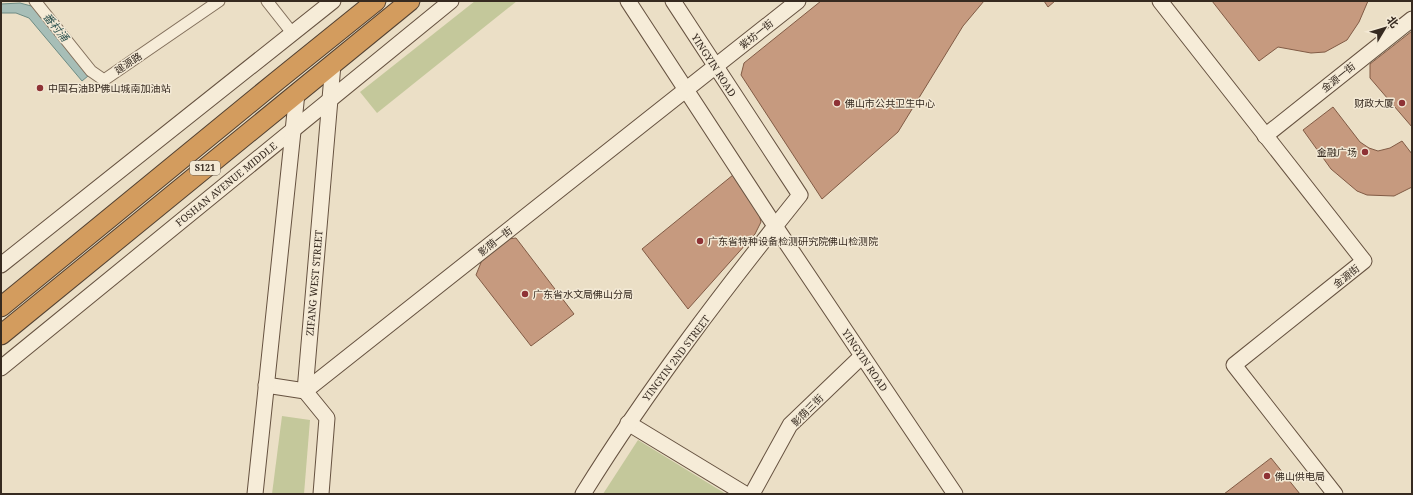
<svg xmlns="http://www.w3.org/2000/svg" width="1413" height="495" viewBox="0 0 1413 495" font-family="'Noto Serif','Noto Sans SC',serif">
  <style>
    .green { fill: #c4c89b }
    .water { fill: #a7beb7; stroke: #6e8c84 }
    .building { fill: #c69a7f; stroke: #815b45 }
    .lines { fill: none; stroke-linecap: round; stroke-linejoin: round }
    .street-casing { stroke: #84715d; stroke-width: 13 }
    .secondary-casing { stroke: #665240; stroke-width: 17 }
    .highway-casing { stroke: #524031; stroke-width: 21 }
    .street { stroke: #f6ecd8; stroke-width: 11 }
    .secondary { stroke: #f6ecd8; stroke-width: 15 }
    .highway { stroke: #d39c5e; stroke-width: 19 }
    .poi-dot { fill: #8e3235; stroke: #f3e9d5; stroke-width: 1.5 }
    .labels { text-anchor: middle; stroke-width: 3; stroke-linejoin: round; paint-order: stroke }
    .shield { fill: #f3e9d5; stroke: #6f6356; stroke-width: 1 }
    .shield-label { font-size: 9px; font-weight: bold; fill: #362a20 }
    .street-label { font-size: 10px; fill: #362a20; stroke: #f3e9d5 }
    .poi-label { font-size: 10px; fill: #362a20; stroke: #f3e9d5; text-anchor: start }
    .water-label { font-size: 11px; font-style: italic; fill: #305451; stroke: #f3e9d5 }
  </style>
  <rect width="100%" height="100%" fill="#ebdfc6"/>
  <!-- green -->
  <g class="green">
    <path d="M475,1H517L377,113L360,92Z"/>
    <path d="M282,416L310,420L304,494H272Z"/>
    <path d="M638,440L726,494H603Z"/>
  </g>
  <!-- water -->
  <path class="water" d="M20,3L35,7L88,76L82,81L29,18L16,13H1V4Z"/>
  <!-- building -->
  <g class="building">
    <path d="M821,1H984L963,26L898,132L822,199L741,75L744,63Z"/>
    <path d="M1044,1H1055L1048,7Z"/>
    <path d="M1212,1H1368L1359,22L1347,40L1325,52L1311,53L1278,47L1259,61Z"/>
    <path d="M1412,31V127L1370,78V64Z"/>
    <path d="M1333,107L1360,142L1369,148L1378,151L1390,148L1402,141L1412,154V187L1394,196L1367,195L1357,191L1331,169L1303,130Z"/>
    <path d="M733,175L759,214L761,222L755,234L688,309L642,249Z"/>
    <path d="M516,238L574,314L531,346L476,275L482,260L508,239Z"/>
    <path d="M1271,458L1300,494H1224Z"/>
  </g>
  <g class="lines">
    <!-- street casing -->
    <g class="street-casing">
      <g id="street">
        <path d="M35,1L91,71L104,80L219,1"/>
        <path d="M267,1L293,34"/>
      </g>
    </g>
    <!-- secondary casing -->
    <g class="secondary-casing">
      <g id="secondary">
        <path d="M628,1L775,226L955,494"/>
        <path d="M1160,1L1364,261L1234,365L1335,494"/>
        <path d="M1265,136L1412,19"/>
        <path d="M1,265L333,1"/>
        <path d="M1,368L451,1"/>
        <path d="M266,385L305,391L798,1"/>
        <path d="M628,423L745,494"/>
        <path d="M255,494L297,93"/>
        <path d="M321,494L327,418L305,391L333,64"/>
        <path d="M583,494C648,389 723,291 800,195L673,1"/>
        <path d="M752,494L790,425L862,356"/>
      </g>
    </g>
    <!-- highway casing -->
    <g class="highway-casing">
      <g id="highway">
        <path d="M1,307L278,80L376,1"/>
        <path d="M1,335L410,1"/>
      </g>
    </g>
    <!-- street -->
    <use href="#street" class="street"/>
    <!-- secondary -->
    <use href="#secondary" class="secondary"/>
    <!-- highway -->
    <use href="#highway" class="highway"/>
  </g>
  <!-- markers -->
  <g class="poi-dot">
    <circle cx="40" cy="88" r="4"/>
    <circle cx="837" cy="103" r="4"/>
    <circle cx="1402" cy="103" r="4"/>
    <circle cx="1365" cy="152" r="4"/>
    <circle cx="700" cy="241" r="4"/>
    <circle cx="525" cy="294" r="4"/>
    <circle cx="1267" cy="476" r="4"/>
  </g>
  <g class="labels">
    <!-- shield labels -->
    <rect class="shield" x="190" y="161" width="30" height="14" rx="3"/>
    <g class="shield-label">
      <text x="205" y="171">S121</text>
    </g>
    <!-- street labels -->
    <g class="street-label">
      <text transform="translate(756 34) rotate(-39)" y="4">紫坊一街</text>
      <text transform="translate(128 63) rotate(-34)" y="4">建源路</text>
      <text transform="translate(714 65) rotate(57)" y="4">YINGYIN ROAD</text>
      <text transform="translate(1338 77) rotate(-39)" y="4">金源一街</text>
      <text transform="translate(226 184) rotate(-39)" y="4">FOSHAN AVENUE MIDDLE</text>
      <text transform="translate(495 241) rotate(-38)" y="4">影荫一街</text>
      <text transform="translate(1346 276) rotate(-39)" y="4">金源街</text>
      <text transform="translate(314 283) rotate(-85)" y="4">ZIFANG WEST STREET</text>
      <text transform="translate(676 358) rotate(-53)" y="4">YINGYIN 2ND STREET</text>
      <text transform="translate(865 360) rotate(56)" y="4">YINGYIN ROAD</text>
      <text transform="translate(807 410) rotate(-45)" y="4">影荫三街</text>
    </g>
    <!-- poi labels -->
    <g class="poi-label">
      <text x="48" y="92">中国石油BP佛山城南加油站</text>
      <text x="845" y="107">佛山市公共卫生中心</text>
      <text x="1394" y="107" text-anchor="end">财政大厦</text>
      <text x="1357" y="156" text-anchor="end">金融广场</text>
      <text x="708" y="245">广东省特种设备检测研究院佛山检测院</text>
      <text x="533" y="298">广东省水文局佛山分局</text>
      <text x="1275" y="480">佛山供电局</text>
    </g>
    <!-- water labels -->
    <g class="water-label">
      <text transform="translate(56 27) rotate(51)" y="4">番村涌</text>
    </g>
  </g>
  <!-- border -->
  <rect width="1413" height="495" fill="none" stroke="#362a20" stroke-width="4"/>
  <!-- north arrow -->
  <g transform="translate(1385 28) rotate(52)" stroke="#f3e9d5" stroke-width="3" paint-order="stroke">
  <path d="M0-3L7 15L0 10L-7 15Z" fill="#362a20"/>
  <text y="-6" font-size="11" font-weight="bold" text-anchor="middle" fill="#362a20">北</text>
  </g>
</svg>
